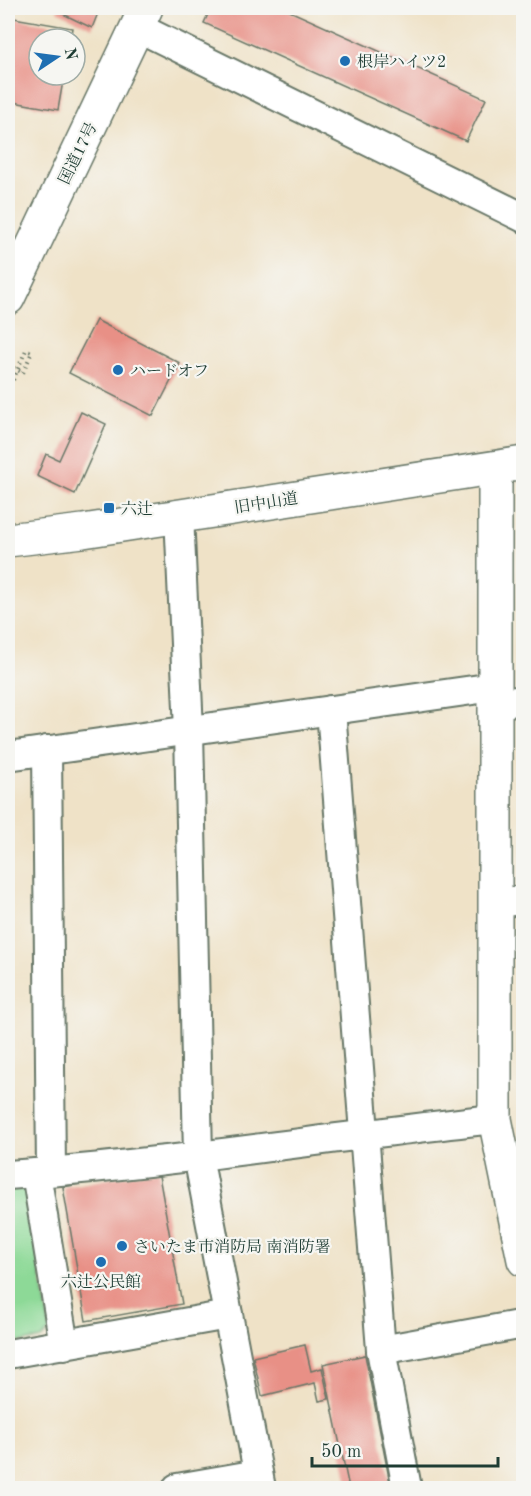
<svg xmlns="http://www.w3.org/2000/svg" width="531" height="1496" viewBox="0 0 531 1496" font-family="'Old Standard TT','Noto Serif JP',serif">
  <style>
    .green { fill: #8dd997; stroke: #568b66; stroke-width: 1.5 }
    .building { fill: #e89086 }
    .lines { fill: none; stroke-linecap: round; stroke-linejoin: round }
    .street-casing { stroke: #687767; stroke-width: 32 }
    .secondary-casing { stroke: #687767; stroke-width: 36 }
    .highway-casing { stroke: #687767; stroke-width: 36 }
    .path { stroke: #687767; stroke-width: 4; stroke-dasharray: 1.5 4.5; stroke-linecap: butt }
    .street { stroke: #fff; stroke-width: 28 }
    .secondary { stroke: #fff; stroke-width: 33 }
    .highway { stroke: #fff; stroke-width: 33 }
    .path-bridge { stroke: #687767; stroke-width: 4; stroke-dasharray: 1.5 4.5; stroke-linecap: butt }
    .poi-dot { fill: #1f6fb2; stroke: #f6f6f2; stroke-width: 2 }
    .labels { text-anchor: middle; stroke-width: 4.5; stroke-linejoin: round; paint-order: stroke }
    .poi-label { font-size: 16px; fill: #1f3d34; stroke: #f6f6f2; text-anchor: start }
    .street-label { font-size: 16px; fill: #1f3d34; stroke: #f6f6f2 }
  </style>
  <rect width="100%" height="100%" fill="#f6f6f2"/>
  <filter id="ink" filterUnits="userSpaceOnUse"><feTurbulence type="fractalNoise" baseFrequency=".0167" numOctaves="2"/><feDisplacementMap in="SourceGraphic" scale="12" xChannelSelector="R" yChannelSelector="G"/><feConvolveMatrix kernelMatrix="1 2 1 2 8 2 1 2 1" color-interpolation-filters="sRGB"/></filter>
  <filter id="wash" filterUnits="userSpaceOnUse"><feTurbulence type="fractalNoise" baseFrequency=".008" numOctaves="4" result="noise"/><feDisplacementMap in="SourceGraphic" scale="24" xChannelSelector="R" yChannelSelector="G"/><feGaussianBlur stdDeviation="1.35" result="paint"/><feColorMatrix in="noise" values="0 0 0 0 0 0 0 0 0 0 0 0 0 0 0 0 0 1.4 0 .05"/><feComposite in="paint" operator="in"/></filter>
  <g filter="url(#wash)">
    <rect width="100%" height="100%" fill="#efe2c7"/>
    <!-- green -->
    <path class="green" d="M18,1183L27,1191L50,1330L41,1339L8,1344V1184Z"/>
    <g id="blocks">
      <!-- building -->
      <g class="building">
        <path d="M58,8H100L92,28L57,11Z"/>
        <path d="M211,8H283L486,99L466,141L204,23Z"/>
        <path d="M8,17L72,28L70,39H39V75H64L58,110L8,101Z"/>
        <path d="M96,320L180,363L153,416L69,373Z"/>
        <path d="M81,412L106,424L75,494L37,476L46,454L59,460Z"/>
        <path d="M158,1170L182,1304L86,1321L63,1187Z"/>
        <path d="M305,1345L311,1371L322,1368L329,1399L319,1401L315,1383L262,1396L253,1357Z"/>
        <path d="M365,1355L391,1488H349L323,1364Z"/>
      </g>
    </g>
  </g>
  <g filter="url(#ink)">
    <use href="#blocks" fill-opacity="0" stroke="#687767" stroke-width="1.5"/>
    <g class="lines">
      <!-- street casing -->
      <g class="street-casing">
        <g id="street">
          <path d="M137,27L524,218"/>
          <path d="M179,515L189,730L198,1156L261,1488"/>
          <path d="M494,704L524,700"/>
          <path d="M331,710L381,1350L407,1488"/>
          <path d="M47,750L51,1171"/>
          <path d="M8,756L494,687"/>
          <path d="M493,903L524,900"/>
          <path d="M36,1173L64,1345"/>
          <path d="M8,1175C171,1164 333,1136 495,1119"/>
          <path d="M381,1350L524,1324"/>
          <path d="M8,1354L228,1315"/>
          <path d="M177,1488L258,1474"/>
        </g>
      </g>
      <!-- secondary casing -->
      <g class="secondary-casing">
        <g id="secondary">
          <path d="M495,468V1119L524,1260"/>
          <path d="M8,540L83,531L524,463"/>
        </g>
      </g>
      <!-- highway casing -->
      <g class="highway-casing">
        <path id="highway" d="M8,298L146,8"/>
      </g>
      <!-- path -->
      <path class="path" d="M8,377L13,380L26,350L32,352L23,373"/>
      <!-- street -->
      <use href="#street" class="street"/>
      <!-- secondary -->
      <use href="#secondary" class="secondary"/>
      <!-- highway -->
      <use href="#highway" class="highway"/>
      <!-- path-bridge -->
      <path class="path-bridge" d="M8,365L23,373"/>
    </g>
  </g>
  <!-- markers -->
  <g class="poi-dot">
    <circle cx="345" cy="61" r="6"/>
    <circle cx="118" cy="370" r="6"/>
    <rect x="103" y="502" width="12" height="12" rx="3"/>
    <circle cx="122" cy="1246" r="6"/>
    <circle cx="101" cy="1262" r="6"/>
  </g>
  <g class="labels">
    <!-- poi labels -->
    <g class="poi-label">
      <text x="357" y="67">根岸ハイツ2</text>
      <text x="130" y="376">ハードオフ</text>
      <text x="121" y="514">六辻</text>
      <text x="134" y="1252">さいたま市消防局 南消防署</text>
      <text x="101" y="1287" text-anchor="middle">六辻公民館</text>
    </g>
    <!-- street labels -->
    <g class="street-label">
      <text transform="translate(77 153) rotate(-64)" y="6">国道17号</text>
      <text transform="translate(266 502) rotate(-9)" y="6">旧中山道</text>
    </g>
  </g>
  <!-- margin -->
  <rect width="531" height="1496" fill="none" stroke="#f6f6f2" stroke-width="30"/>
  <!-- north arrow -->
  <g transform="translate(57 57) rotate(77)"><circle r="28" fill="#f6f6f2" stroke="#a0aca6" stroke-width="1.5"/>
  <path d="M0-4.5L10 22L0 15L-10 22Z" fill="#1f6fb2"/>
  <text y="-9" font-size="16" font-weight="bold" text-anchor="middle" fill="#1f3d34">N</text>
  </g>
  <!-- scale -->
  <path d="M312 1457v9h186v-9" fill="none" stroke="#1f3d34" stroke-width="3"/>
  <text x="321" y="1457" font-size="18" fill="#1f3d34" stroke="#f6f6f2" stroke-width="4.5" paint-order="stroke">50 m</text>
</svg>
